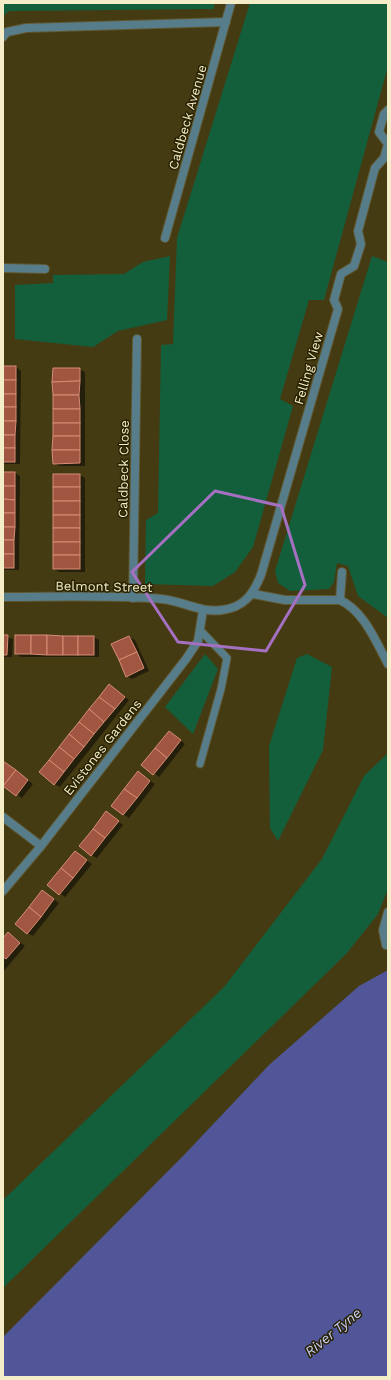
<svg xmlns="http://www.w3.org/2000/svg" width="391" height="1380" viewBox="0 0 391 1380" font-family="'Work Sans',sans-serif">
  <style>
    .green { fill: #145f3b }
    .water { fill: #505697 }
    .shadow { fill: #0007 }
    .building { fill: #a05640; stroke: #d78c75 }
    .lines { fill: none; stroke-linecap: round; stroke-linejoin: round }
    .service-casing { stroke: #605730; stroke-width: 9 }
    .minor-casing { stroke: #605730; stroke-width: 10 }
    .service { stroke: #567d89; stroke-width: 7 }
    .minor { stroke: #567d89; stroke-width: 8 }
    .marked { fill: none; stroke: #a570c2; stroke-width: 3; stroke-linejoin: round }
    .labels { text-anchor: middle; stroke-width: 3; stroke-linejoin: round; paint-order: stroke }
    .street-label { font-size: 13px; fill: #f4edc8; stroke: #292202 }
    .water-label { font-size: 14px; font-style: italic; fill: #c9d0f6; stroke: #292202 }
  </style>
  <rect width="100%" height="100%" fill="#443b13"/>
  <!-- green -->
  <g class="green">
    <path d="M3,3H214V9L9,11L3,16Z"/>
    <path d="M250,3H388V66L324,300H309L280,399L293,406L253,547L235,572L213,586L145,584L146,520L158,513L161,345L173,344L177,238Z"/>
    <path d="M170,256L167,320L118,331L93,347L15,339V285L53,283V275L124,274L143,262Z"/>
    <path d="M372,256L388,262V618L358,596L348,566L337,563L334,582L329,589L290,591L278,583L275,571Z"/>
    <path d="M205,654L218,669L193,734L165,707Z"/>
    <path d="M307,654L332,667L323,750L278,841L270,828L269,746L297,658Z"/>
    <path d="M388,753V889L378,914L347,953L3,1288V1200L224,987L322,859L364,776Z"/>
  </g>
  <!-- water -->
  <path class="water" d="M388,970V1377H3V1337L184,1155L269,1065L359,986Z"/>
  <!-- shadow -->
  <g class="shadow">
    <path d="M3,367H16L21,371L20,464H3Z"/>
    <path d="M79,369L85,372V466H59L54,463Z"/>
    <path d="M3,473H15L20,476L19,570H3Z"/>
    <path d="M80,475L85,478V572H59L54,569Z"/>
    <path d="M3,636L13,639L12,657H3Z"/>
    <path d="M16,636L94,637L99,640V657H21L16,654Z"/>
    <path d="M129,637L135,640L149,671L132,679L127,676Z"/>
    <path d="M115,689L129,700L60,787L54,784Z"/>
    <path d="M174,735L185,744L159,777L143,765Z"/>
    <path d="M3,761L33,784L22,798L3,784Z"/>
    <path d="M139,773L155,784L129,818L112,806Z"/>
    <path d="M112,816L123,825L97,858L91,855Z"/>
    <path d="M80,855L92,864L65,897L49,885Z"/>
    <path d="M43,891L59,903L33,936L27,933Z"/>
    <path d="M8,933L25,946L3,972V939Z"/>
  </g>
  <!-- building -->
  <g class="building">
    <rect x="3" y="366" width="13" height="14"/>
    <path d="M53,368H80V381L52,382Z"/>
    <rect x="3" y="380" width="13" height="14"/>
    <path d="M80,381L79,395H53L52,382Z"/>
    <rect x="3" y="394" width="13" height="13"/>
    <path d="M53,395H79L80,409H53Z"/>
    <rect x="3" y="407" width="13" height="14"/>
    <rect x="53" y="409" width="27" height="14"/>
    <path d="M3,421H16L15,435H3Z"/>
    <rect x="53" y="423" width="27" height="13"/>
    <rect x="3" y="435" width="12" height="13"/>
    <path d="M53,436H80V450H52Z"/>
    <rect x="3" y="448" width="12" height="14"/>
    <path d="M52,450H80V463L53,464Z"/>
    <rect x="3" y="472" width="12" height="14"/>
    <rect x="53" y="474" width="27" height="13"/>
    <path d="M3,486H15V500L3,499Z"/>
    <rect x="53" y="487" width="27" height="14"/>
    <path d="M3,499L15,500V513H3Z"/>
    <rect x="53" y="501" width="27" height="14"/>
    <rect x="3" y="513" width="12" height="14"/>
    <rect x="53" y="515" width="27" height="13"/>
    <path d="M3,527H15L14,540H3Z"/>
    <rect x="53" y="528" width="27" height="14"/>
    <rect x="3" y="540" width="11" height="14"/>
    <rect x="53" y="542" width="27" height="13"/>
    <rect x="3" y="554" width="11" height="14"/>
    <rect x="53" y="555" width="27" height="14"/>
    <path d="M3,635H8L7,655H3Z"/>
    <rect x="15" y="635" width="16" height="19"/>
    <path d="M31,635H47V655L31,654Z"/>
    <path d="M47,635L63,636V655H47Z"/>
    <rect x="63" y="636" width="15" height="19"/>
    <rect x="78" y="636" width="16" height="19"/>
    <path d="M129,636L137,652L119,660L111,644Z"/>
    <path d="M137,652L144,668L126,677L119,660Z"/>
    <path d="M109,684L125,697L115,709L99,697Z"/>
    <path d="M99,697L115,709L104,722L89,709Z"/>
    <path d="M89,709L104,722L94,734L79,722Z"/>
    <path d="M79,722L94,734L84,747L69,734Z"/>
    <path d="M169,731L181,740L167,758L155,748Z"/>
    <path d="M69,734L84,747L74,759L59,747Z"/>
    <path d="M59,747L74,759L64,772L49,760Z"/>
    <path d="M155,748L167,758L153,775L141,765Z"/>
    <path d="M49,760L64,772L54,785L39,772Z"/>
    <path d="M3,761L16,770L3,786Z"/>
    <path d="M16,770L28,780L16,796L3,786Z"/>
    <path d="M138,771L150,781L137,798L124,789Z"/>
    <path d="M124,789L137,798L123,815L111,806Z"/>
    <path d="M106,811L119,821L105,838L93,829Z"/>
    <path d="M93,829L105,838L91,856L79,846Z"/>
    <path d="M75,851L87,860L73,878L61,868Z"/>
    <path d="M61,868L73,878L59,895L47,885Z"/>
    <path d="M42,890L54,899L41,917L29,907Z"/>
    <path d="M29,907L41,917L27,934L15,924Z"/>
    <path d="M8,932L20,943L6,959L3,957V938Z"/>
  </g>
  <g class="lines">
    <!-- service casing -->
    <g class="service-casing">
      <path id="service" d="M200,764L221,689L227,658L200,630"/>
    </g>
    <!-- minor casing -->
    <g class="minor-casing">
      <g id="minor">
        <path d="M3,37L7,32L26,28L226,22"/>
        <path d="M165,238L231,3"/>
        <path d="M3,268L45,269"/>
        <path d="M253,594L285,600H340C364,611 376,642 388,664"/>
        <path d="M3,597C56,597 110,595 162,599C183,601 200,613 222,610C245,607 253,594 261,575L338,309L334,300L341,274L354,266L361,244L358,231L375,168L384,158L388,144L379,132L384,114L388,110"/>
        <path d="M133,598L137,339"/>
        <path d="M340,600L342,572"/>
        <path d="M3,817L41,846"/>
        <path d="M3,891L41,846L186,659L198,641L203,610"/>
        <path d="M388,912L383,930L386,945L388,944"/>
      </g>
    </g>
    <!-- service -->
    <use href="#service" class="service"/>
    <!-- minor -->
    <use href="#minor" class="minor"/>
  </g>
  <!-- marked area -->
  <path class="marked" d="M215,491L281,506L305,585L266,651L178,642L132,572Z"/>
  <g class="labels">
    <!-- street labels -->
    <g class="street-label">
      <text transform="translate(187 117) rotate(-74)" y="5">Caldbeck Avenue</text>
      <text transform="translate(308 368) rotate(-74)" y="5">Felling View</text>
      <text transform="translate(123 469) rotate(-89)" y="5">Caldbeck Close</text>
      <text transform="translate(104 586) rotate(1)" y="5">Belmont Street</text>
      <text transform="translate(102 747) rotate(-52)" y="5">Evistones Gardens</text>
    </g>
    <!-- water labels -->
    <g class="water-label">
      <text transform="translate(333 1332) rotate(-39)" y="5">River Tyne</text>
    </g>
  </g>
  <!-- border -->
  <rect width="391" height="1380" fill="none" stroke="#f4edc8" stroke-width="8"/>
</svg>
